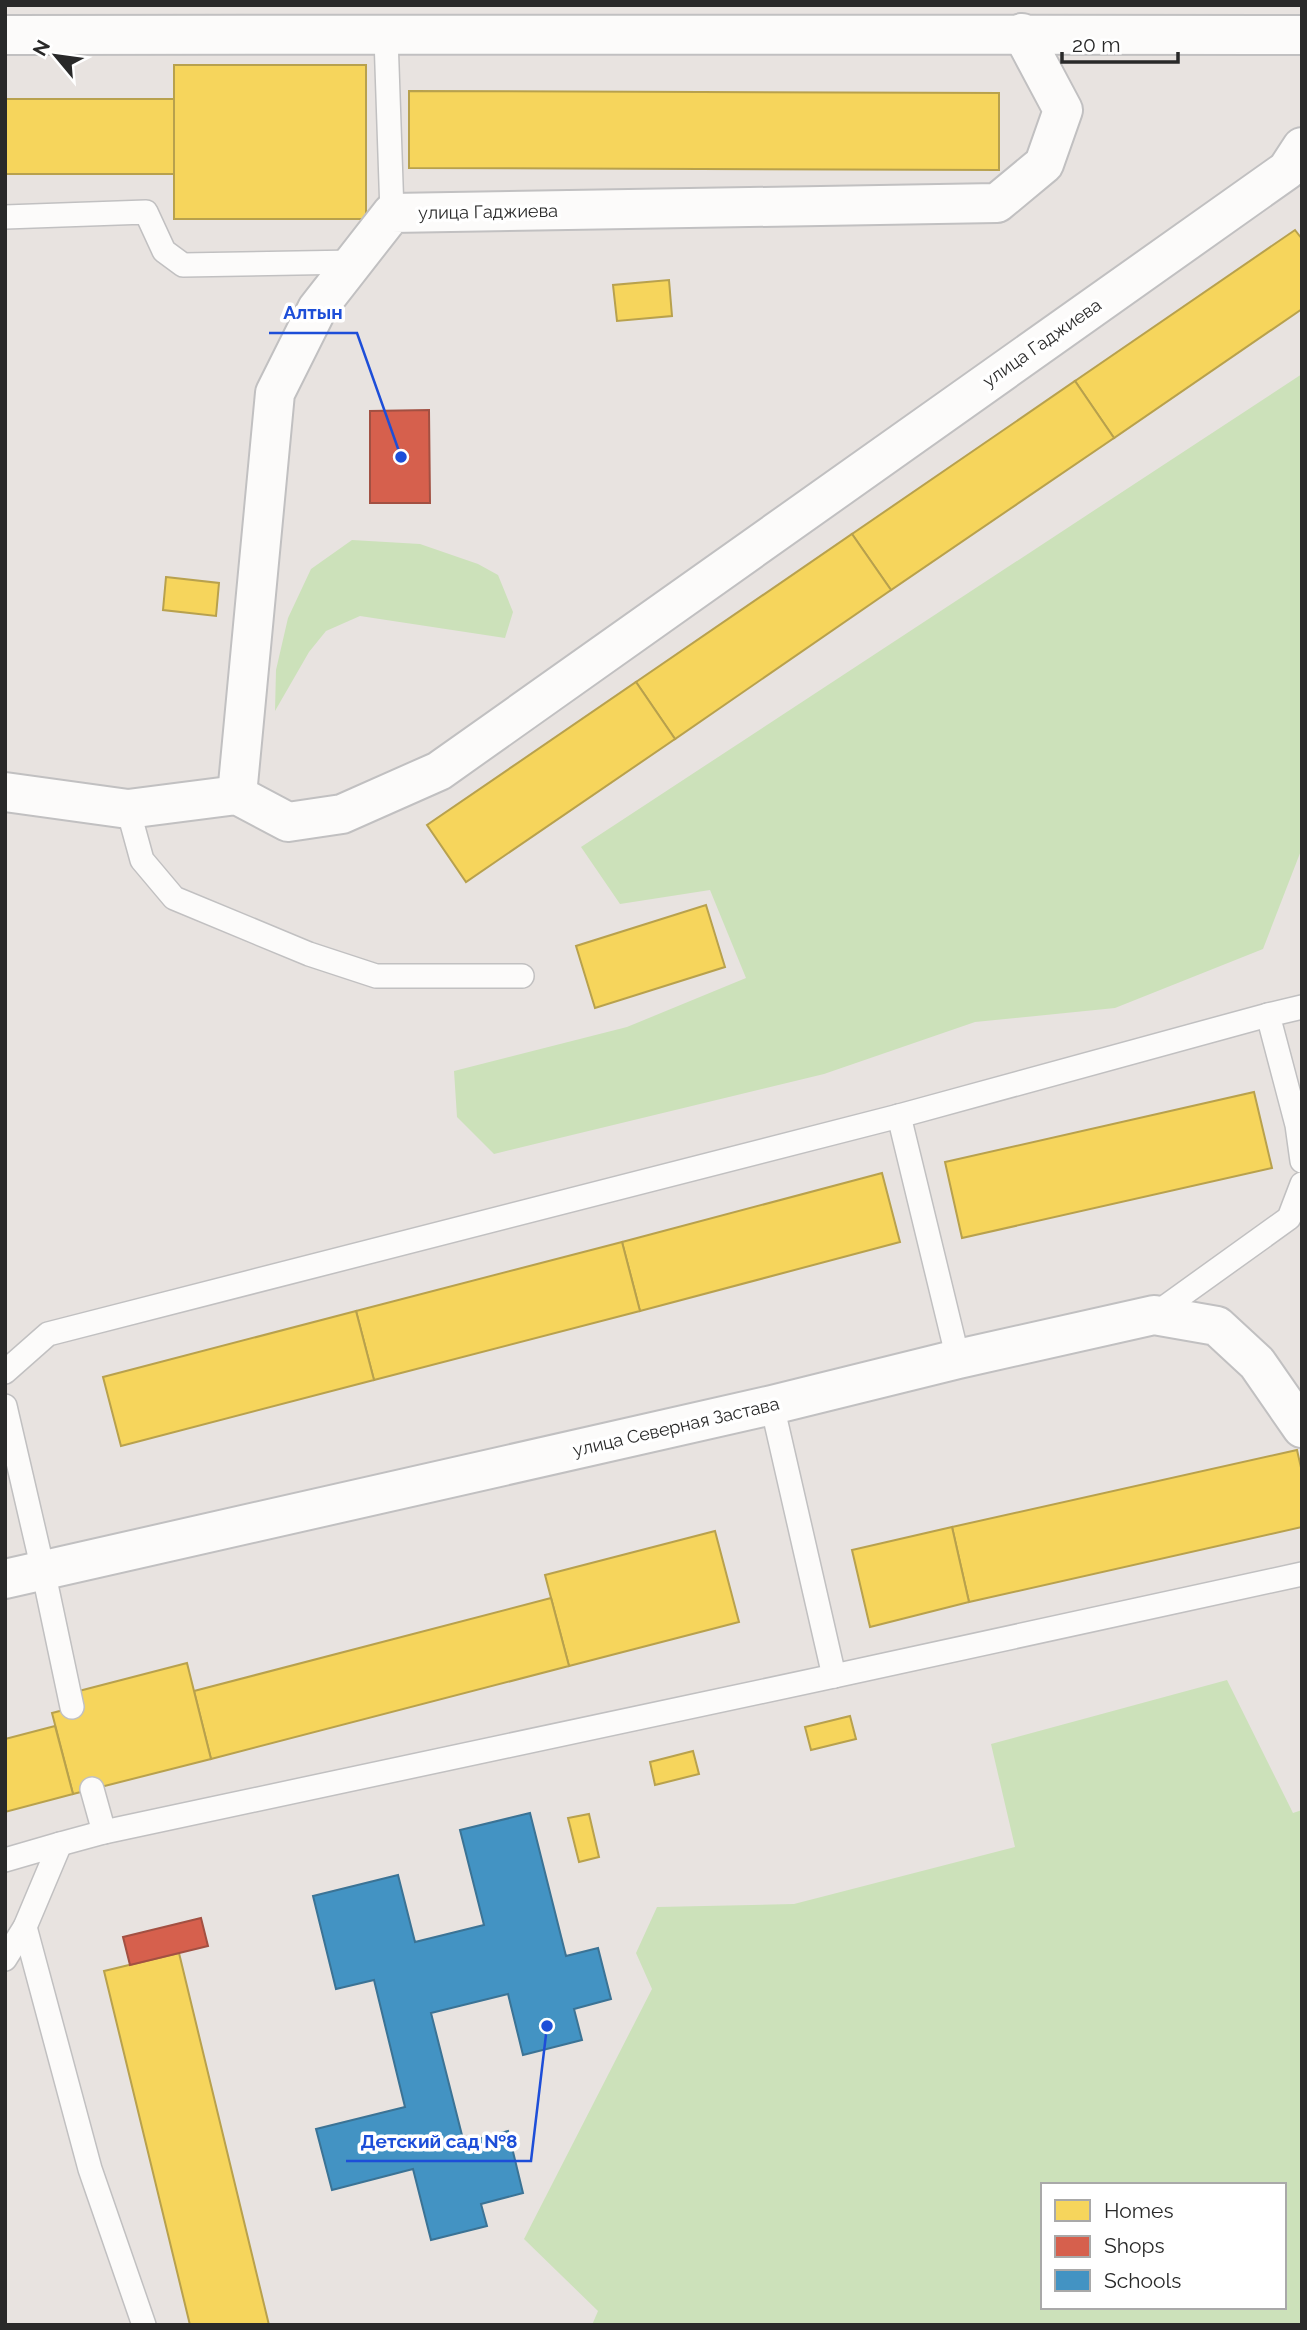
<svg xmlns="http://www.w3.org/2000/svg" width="1307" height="2330" viewBox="0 0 1307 2330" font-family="Raleway,sans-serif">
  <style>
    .green { fill: #cce1ba; fill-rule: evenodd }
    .homes { fill: #f6d55c; stroke: #b8a14d; stroke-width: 2 }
    .shops { fill: #d6604d; stroke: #a25042; stroke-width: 2 }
    .schools { fill: #4393c3; stroke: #3b7395; stroke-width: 2 }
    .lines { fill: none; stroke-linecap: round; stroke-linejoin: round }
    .service-casing { stroke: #c1c0c1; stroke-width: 26 }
    .minor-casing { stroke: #c1c0c1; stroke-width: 42 }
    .tertiary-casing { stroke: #c1c0c1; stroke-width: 42 }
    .service { stroke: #fcfbfa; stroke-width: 23 }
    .minor { stroke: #fcfbfa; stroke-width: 38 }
    .tertiary { stroke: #fcfbfa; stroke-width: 38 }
    .labels { text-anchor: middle; stroke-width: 7; stroke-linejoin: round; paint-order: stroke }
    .street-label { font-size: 18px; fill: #292929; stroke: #fff }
    .leader { fill: none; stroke: #1d4ed8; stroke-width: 2.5 }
    .callout-dot { fill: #1d4ed8; stroke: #fff; stroke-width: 2.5 }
    .callout-label { font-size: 19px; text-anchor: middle; font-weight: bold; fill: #1d4ed8; stroke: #fff; stroke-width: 7; stroke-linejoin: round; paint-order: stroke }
  </style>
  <rect width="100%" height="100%" fill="#e8e3e0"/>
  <!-- green -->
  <g class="green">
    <path d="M1302,374V848L1263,949L1115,1008L975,1022L824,1074L494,1154L457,1117L454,1071L627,1027L746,978L710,890L620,904L581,847Z"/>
    <path d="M352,540L420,544L478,564L498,575L513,612L505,638L360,616L326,631L309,652L275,711L276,670L288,618L311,569Z"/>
    <path d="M1227,1680L1293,1813L1302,1810V2325H592L598,2311L524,2239L652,1989L636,1953L657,1907L794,1904L1015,1847L991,1744ZM1043,2185H1284V2307H1043Z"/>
  </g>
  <!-- homes -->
  <g class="homes">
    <rect x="174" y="65" width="192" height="154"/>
    <path d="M409,91L999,93V170L409,168Z"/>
    <rect x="5" y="99" width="169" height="75"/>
    <path d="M1295,230L1302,239V309L1114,438L1075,381Z"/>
    <path d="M669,280L672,316L617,321L613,285Z"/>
    <path d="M1075,381L1114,438L891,590L852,534Z"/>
    <path d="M852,534L891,590L675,739L636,682Z"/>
    <path d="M166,577L219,583L216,616L163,610Z"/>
    <path d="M636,682L675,739L466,882L427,825Z"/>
    <path d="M706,905L725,967L595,1008L576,946Z"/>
    <path d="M1254,1092L1272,1168L962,1238L945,1162Z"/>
    <path d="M882,1173L900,1242L640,1311L622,1242Z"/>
    <path d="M622,1242L640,1311L374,1380L356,1311Z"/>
    <path d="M356,1311L374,1380L121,1446L103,1377Z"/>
    <path d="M1297,1450L1302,1472V1527L969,1602L952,1527Z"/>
    <path d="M952,1527L969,1602L870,1627L852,1550Z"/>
    <path d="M715,1531L739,1622L569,1666L545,1575Z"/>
    <path d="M551,1598L569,1666L211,1759L194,1691Z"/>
    <path d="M187,1663L211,1759L73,1794L52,1713L79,1706L75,1692Z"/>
    <path d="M850,1716L856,1739L811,1750L805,1727Z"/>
    <path d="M55,1726L73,1794L5,1812V1739Z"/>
    <path d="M693,1751L699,1774L655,1785L650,1762Z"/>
    <path d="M589,1814L599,1857L579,1862L568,1818Z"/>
    <path d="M179,1953L269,2325H190L104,1971Z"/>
  </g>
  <!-- shops -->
  <g class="shops">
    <path d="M429,410L430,503H370V411Z"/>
    <path d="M201,1918L208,1946L130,1965L123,1937Z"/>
  </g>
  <!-- schools -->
  <path class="schools" d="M530,1813L566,1956L598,1948L611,1999L574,2009L582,2040L523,2055L508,1994L431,2013L464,2143L508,2131L523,2193L481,2204L487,2226L431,2240L413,2169L332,2190L316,2129L405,2107L374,1980L336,1989L313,1896L398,1875L415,1942L484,1925L460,1830Z"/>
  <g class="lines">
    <!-- service casing -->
    <g class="service-casing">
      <g id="service">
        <path d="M386,37L392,213"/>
        <path d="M5,217L146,212L164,251L183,265L355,262"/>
        <path d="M128,809L142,860L174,898L309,954L376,976H522"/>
        <path d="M1302,1007L1268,1015L1297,1125L1302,1161"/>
        <path d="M899,1116L958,1359"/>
        <path d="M1154,1315L1289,1218L1302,1184"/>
        <path d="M5,1372L48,1334L899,1116L1268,1015"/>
        <path d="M772,1405L834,1676"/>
        <path d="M5,1406L43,1570L72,1707"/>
        <path d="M92,1789L104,1832"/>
        <path d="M60,1844L104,1832L834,1676L1302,1574"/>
        <path d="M5,1860L60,1844L25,1927L5,1959"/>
        <path d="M25,1927L90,2169L144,2325"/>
      </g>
    </g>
    <!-- minor casing -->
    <g class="minor-casing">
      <g id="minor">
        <path d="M5,35C437,37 870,32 1302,35"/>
        <path d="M5,792L128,809L237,795L288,822L342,814L439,771L1287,170L1302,147"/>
        <path d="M237,795L275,393L317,309L392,213L997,203L1044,164L1063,110L1022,33"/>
      </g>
    </g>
    <!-- tertiary casing -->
    <g class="tertiary-casing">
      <path id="tertiary" d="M5,1579L772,1405L958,1359L1154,1315L1217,1326L1257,1363L1302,1428"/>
    </g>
    <!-- service -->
    <use href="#service" class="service"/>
    <!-- minor -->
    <use href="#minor" class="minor"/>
    <!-- tertiary -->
    <use href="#tertiary" class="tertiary"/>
  </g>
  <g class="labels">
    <!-- street labels -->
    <g class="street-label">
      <text transform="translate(488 212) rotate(-1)" y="6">улица Гаджиева</text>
      <text transform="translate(1042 343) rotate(-35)" y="6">улица Гаджиева</text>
      <text transform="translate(676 1427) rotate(-13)" y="6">улица Северная Застава</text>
    </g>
  </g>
  <!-- callouts -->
  <path class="leader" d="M401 457L357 333H269M547 2026L531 2161H346"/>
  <g class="callout-dot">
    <circle cx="401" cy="457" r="7"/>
    <circle cx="547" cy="2026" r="7"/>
  </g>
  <g class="callout-label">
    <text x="313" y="319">Алтын</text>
    <text x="439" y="2148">Детский сад №8</text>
  </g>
  <!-- border -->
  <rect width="1307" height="2330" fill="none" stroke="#292929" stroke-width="14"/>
  <!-- legend -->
  <rect x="1041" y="2183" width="245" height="126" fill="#ffffff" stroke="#a9a9a9" stroke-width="2"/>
  <rect x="1055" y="2200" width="35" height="21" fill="#f6d55c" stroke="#a9a9a9" stroke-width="2"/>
  <text x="1104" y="2218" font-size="21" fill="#292929">Homes</text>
  <rect x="1055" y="2236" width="35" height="21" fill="#d6604d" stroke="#a9a9a9" stroke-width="2"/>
  <text x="1104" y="2253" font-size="21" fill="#292929">Shops</text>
  <rect x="1055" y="2270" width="35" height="21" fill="#4393c3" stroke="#a9a9a9" stroke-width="2"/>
  <text x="1104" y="2288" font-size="21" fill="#292929">Schools</text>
  <!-- north arrow -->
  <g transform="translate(56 56) rotate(299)" stroke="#ffffff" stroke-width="5" paint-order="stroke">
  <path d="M0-5L12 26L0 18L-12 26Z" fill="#292929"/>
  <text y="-10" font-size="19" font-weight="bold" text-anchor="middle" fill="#292929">N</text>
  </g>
  <!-- scale -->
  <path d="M1062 52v10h116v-10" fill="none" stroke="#292929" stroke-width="3.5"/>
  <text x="1072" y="52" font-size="21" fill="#292929" stroke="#ffffff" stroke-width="5" paint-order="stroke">20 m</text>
</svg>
